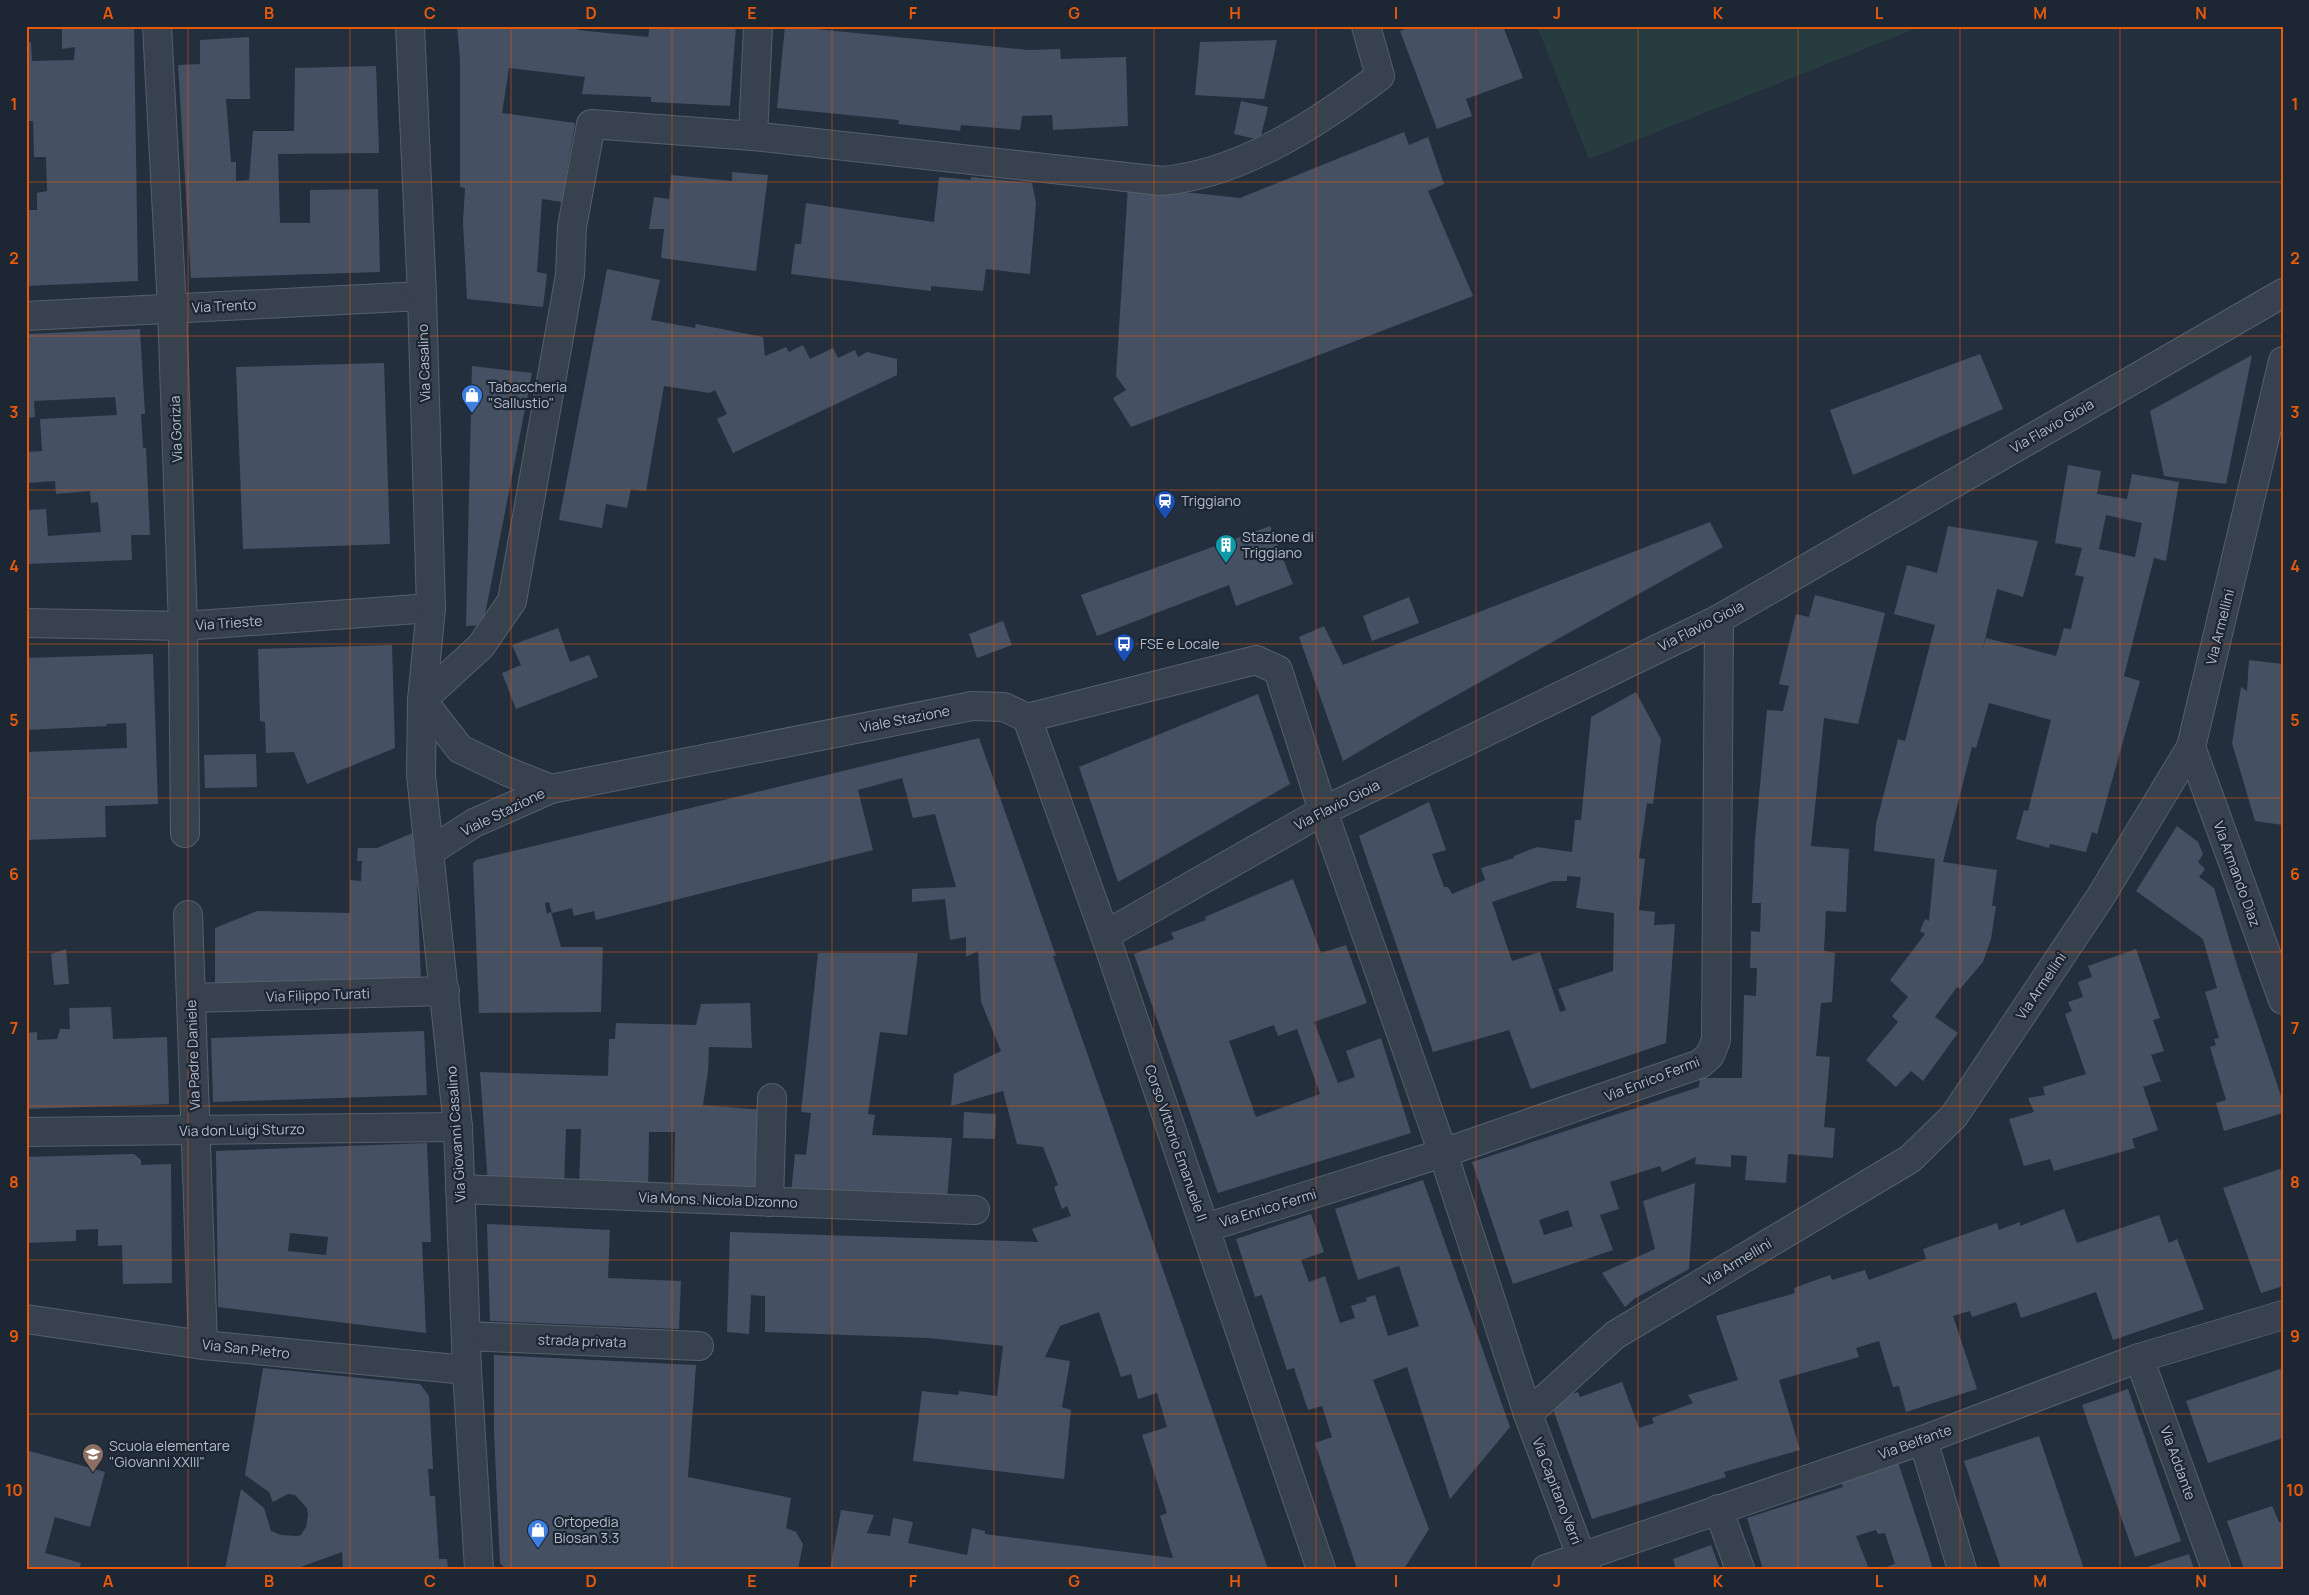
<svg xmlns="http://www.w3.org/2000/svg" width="2309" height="1595" viewBox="0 0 2309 1595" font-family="Manrope,sans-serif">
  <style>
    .green { fill: #263c3f }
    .building { fill: #455162; fill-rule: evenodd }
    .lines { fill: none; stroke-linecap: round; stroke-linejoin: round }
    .minor-casing { stroke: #565f6c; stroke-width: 30 }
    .tertiary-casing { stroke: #565f6c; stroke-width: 30 }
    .minor { stroke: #38414e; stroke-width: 28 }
    .tertiary { stroke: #38414e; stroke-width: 28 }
    .grid { fill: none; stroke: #e8590c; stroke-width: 1; stroke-opacity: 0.55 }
    .labels { text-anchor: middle; stroke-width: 4.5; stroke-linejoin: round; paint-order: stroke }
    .street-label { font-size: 14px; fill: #b4bcc9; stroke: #1d2633 }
    .poi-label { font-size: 14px; fill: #b4bcc9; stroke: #1d2633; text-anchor: start }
    .neatline { fill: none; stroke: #e8590c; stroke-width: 2 }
    .grid-label { font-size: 16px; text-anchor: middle; font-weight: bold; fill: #e8590c }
  </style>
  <rect width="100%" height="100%" fill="#242f3e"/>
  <!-- green -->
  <path class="green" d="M1537,26H1916L1917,28L1589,159Z"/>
  <!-- building -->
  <g class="building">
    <path d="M62,26H134L138,281L26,286V210H37V193L47,191L46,157H34L33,121H26V43L31,42L32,61L74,60L75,47L62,49Z"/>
    <path d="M457,26H577V30L648,37L650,26H736L730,106L651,102V97L582,94L585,77L509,68L502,113L575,123L562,202L542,199L537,272L547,274L543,307L467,299L463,222L465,188L460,187V60Z"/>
    <path d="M785,26L1028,50L1060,49L1061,59L1126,57L1128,126L1053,130L1052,115L1022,116L1020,130L961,125L960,131L898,124L899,120L777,108Z"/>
    <path d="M1413,26H1503L1523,78L1466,99L1472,116L1437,129L1400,31Z"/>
    <path d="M249,37L250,99H226L231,162H236V181L249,180L253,131H294L295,68L376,66L379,153L278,154L280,223H310V190L378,189L380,272L191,278L178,65L200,64V40Z"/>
    <path d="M1277,40L1264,99L1195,95L1200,42Z"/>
    <path d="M1241,101L1268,107L1260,140L1234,134Z"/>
    <path d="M1404,132L1409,145L1428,137L1444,184L1428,191L1473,296L1131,427L1113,398L1126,390L1116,376L1128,186L1240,198Z"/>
    <path d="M732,172L768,175L756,271L661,258L664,229H649L654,197L669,199L671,175L732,181Z"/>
    <path d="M939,177L971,180V177L1032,183L1036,203L1030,274L986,269L983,291L931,286V291L791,274L795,244H801L806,203L934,222Z"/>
    <path d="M607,269L660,280L651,320L695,328L696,324L763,337L765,356L786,347L789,352L803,345L810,359L833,348L838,358L855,350L858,357L867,352L897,359V375L733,453L717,419L727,414L715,390L710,393L664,386L646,491L631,489L627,508L606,504L602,528L559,520Z"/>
    <path d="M140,329L145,414H141L143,448H146L150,535H131L132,560L26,564V510L46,509L48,536L101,532L98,502L91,503L90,491L56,494L55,481L26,483V452L42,451L40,419L117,415L115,397L34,401L35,417L26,418V334Z"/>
    <path d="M1980,354L2003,409L1853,475L1830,410Z"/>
    <path d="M2252,355L2226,484L2164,476L2150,411Z"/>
    <path d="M384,363L390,544L243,549L236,367Z"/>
    <path d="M472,366L532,373L483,625L466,626Z"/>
    <path d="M2068,465L2101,471L2097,494L2127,499L2132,474L2179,482L2166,561L2154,558L2124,676L2140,681L2097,834L2092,832L2086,852L2050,844L2049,848L2016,839L2024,810L2028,811L2051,720L1989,703L1976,748L1972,747L1943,862L1997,870L1992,906H1996L1991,939L1983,962L1960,989L1957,987L1935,1017L1958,1033L1923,1081L1911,1071L1896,1087L1866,1060L1898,1022L1892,1016L1908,997L1890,980L1925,934L1920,931L1925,919L1929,921L1935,859L1874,851L1876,824L1898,739L1905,741L1935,625L1894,614L1907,565L1937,573L1948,526L2038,541L2023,597L1997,589L1982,652L1986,638L2056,656L2064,628L2071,629L2084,577L2075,575L2082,548L2055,543ZM2106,515L2142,523L2135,557L2099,549Z"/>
    <path d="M1710,522L1723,547L1421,715L1343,761L1299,637L1324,626L1343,665Z"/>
    <path d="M1270,526L1293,584L1236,606L1229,585L1097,636L1081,595Z"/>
    <path d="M1815,595L1885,613L1858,724L1824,718L1811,846L1849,849L1846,912L1826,911L1824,951L1835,953L1832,1002L1821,1003L1816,1056L1830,1057L1824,1127L1835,1128L1833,1158L1788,1154L1786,1183L1745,1180L1747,1156L1731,1155V1167L1695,1164L1696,1157L1662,1172L1660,1166L1610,1182L1619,1209L1600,1215L1613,1250L1513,1284L1472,1162L1699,1087L1700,1078H1742L1744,995L1756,996L1757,968H1750L1751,931L1760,932L1761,903H1752L1755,839L1767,710L1783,711L1789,686L1779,684L1796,614L1809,617ZM1568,1210L1573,1226L1544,1235L1539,1220Z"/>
    <path d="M1409,597L1419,623L1372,641L1363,616Z"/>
    <path d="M1003,621L1012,645L977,658L969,634Z"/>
    <path d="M558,628L570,662L589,655L598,677L516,709L502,673L521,665L512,645Z"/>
    <path d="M392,645L395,748L307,784L294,752L266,753L265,722L260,721L258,649Z"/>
    <path d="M153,654L158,804L105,806L106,837L26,840V752L127,748L126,723L106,724L107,726L26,730V658Z"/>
    <path d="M2249,660L2283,664V825L2255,821L2232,743L2241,687L2247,691Z"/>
    <path d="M1636,692L1661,739L1653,804L1647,803L1639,858L1645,859L1639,910L1655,912L1654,925L1675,924L1666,1043L1531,1089L1509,1030L1433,1052L1359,836L1429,802L1446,850L1432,854L1444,887H1448L1452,894L1485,880L1481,868L1514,858V856L1537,847L1572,852L1575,820H1581L1591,717ZM1567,876L1581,877L1576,908L1614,913L1613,971L1558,989L1566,1010L1560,1012L1540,952L1512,961L1492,902L1553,881H1567Z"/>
    <path d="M1258,694L1290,784L1118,882L1079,767Z"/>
    <path d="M979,738L1056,956H1053L1268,1569H830L841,1510L874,1515L867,1533L890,1536L893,1518L913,1522L908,1543L967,1555L972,1528L985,1531V1534L1173,1558L1160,1516L1167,1513L1142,1435L1167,1427L1157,1393L1138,1399L1131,1374L1121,1377L1099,1312L1060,1326L1045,1357L1070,1361L1062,1407L1071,1410L1064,1479L913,1461L922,1391L958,1395L959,1391L997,1396L1003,1346L929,1338L765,1332V1296L751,1295L749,1334L727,1332L730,1232L1038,1242L1032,1229L1071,1216L1067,1206L1062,1209L1054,1187L1058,1185L1043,1147L1017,1144L1003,1091L951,1106L954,1074L1001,1051L981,1002L978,951L966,957V937L950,940L945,899L912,902V889L956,887L935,814L913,818L902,778L858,790L873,850L596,920L594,911L574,916L572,908L552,913L549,902L545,903L547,914L551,912L561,947H603L601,1012L479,1013L473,863L476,860Z"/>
    <path d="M256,754L257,787L205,788L204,755Z"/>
    <path d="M2177,826L2198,842L2203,854L2198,862L2205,869L2199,877L2214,888L2237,965L2283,1102V1113L2224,1131L2216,1103L2226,1100L2210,1047L2216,1045L2214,1039L2219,1038L2205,992L2217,988L2203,939L2136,891Z"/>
    <path d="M415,832L421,981L215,986V928L257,911L350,913V880L361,881L362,861H357L358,848H377Z"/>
    <path d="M1293,879L1321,953L1346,945L1367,1003L1314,1022L1338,1083L1355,1077L1346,1051L1381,1038L1411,1133L1218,1193L1134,954L1174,939L1171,933L1206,920L1205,917ZM1274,1025L1278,1036L1297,1029L1320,1094L1256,1117L1229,1041Z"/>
    <path d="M66,949L69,984L54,985L51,954Z"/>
    <path d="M2136,949L2160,1018L2153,1020L2164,1051L2151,1055L2161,1081L2143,1087L2158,1130L2132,1139L2135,1148L2054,1171L2050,1159L2024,1166L2009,1119L2034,1112L2028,1098L2045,1095L2043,1087L2086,1074L2065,1014L2072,1011L2068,1002L2083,997L2078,982L2092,977L2088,966Z"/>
    <path d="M818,953H918L907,1035L880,1032L868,1114L875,1115L872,1135L952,1138L947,1200L791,1194L795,1154L806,1155L811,1113L801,1112Z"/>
    <path d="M750,1003L752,1048L709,1047L708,1071L703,1105L764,1110L755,1195L674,1190L675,1132H649L648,1189L579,1187L581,1129H566L564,1186L488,1185L480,1072L608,1076L609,1039H615L616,1023L696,1025L701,1004Z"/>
    <path d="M111,1007L113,1039L167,1037L169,1104L26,1109V1033L37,1032V1040L57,1039L60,1029H70L69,1008Z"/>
    <path d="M424,1031L427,1095L213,1102L211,1038Z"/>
    <path d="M964,1112L996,1114L995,1139L963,1138Z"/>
    <path d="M427,1143L431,1242H422L426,1333L218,1307L216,1151ZM290,1233L328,1237L326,1255L288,1251Z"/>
    <path d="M134,1154L141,1160V1165L171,1164L172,1283L123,1284L122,1245L98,1246V1229L76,1230V1241L26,1243V1157Z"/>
    <path d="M2283,1168V1286L2261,1293L2223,1188Z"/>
    <path d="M1423,1180L1510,1427L1450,1499L1407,1367L1373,1380L1429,1529L1404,1569H1357L1315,1443L1332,1437L1322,1406L1308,1410L1294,1368L1287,1370L1262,1295L1255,1297L1236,1239L1311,1214L1324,1252L1301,1260L1309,1282L1325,1276L1340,1323L1355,1318L1351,1306L1367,1301L1366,1298L1375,1295L1388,1336L1419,1326L1399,1266L1358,1280L1335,1209Z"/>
    <path d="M1695,1183L1689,1269L1634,1299L1625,1307L1602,1273L1655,1249L1643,1201Z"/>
    <path d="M2064,1209L2077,1243L2159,1215L2169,1243L2177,1239L2204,1309L2113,1340L2096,1292L2021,1318L2016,1302L1972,1317L1970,1311L1953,1316L1977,1389L1906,1412L1899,1386L1893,1387L1879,1341L1856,1348L1859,1357L1779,1380L1800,1450L1724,1472L1726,1477L1592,1519L1550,1401L1578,1392L1580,1397L1622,1382L1639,1428L1654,1423L1652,1418L1693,1403L1688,1395L1738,1380L1716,1316L1795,1293L1794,1288L1830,1275L1832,1280L1865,1270L1869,1280L1926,1259L1923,1249L1997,1223L1999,1230L2020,1222V1226Z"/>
    <path d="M487,1224L610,1230L608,1278L681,1281L679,1329L490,1321Z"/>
    <path d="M494,1355L696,1365L688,1477L791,1498L786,1528L796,1532L803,1544L798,1569H506L500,1563L494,1432Z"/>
    <path d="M263,1368L420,1384L429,1396L433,1469H428L430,1496H435L439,1559H447L448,1569H343L342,1552L295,1569H225L241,1489L264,1508L271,1531L281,1535L297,1536L301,1535L306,1527L308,1515L307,1508L295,1495L288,1494L273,1502L269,1492L245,1475Z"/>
    <path d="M2283,1368V1438L2208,1463L2186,1401Z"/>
    <path d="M2128,1389L2181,1541L2135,1557L2082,1405Z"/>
    <path d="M2039,1436L2084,1569H2001L1964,1461Z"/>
    <path d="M26,1450L105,1472L90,1527L55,1517L45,1553L81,1563L79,1569H26Z"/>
    <path d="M1898,1462L1933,1569H1881L1895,1564L1885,1533L1878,1534L1876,1530L1856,1536L1869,1569H1763L1747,1518L1843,1487L1841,1481Z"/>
    <path d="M2272,1506L2279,1522L2283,1523V1569H2244L2227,1521Z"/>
    <path d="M1711,1545L1720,1569H1676L1673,1559Z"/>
    <path d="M2189,1554L2194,1569H2145L2144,1568Z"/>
  </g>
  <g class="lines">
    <!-- minor casing -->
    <g class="minor-casing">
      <g id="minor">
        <path d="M157,26L172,308L183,626L185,833"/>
        <path d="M753,136L758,26"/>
        <path d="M26,316L422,296"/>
        <path d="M26,623L183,626L431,608"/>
        <path d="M422,700L481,646L512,601L570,275L572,227L591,124L753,136L1162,181C1241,174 1318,123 1380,76L1366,26"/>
        <path d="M1027,718L1256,660L1278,670L1323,811L1443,1153L1528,1414L1586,1569"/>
        <path d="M2191,747L2283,1000"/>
        <path d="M188,915L203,1345"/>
        <path d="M1105,935L1323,811L1719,619L2283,293"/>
        <path d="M192,998L445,991"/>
        <path d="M460,1189L975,1210"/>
        <path d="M769,1202L772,1098"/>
        <path d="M1205,1228L1443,1153L1700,1064L1710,1055L1716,1040L1719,619"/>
        <path d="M466,1336L699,1346"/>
        <path d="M2139,1358L2216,1569"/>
        <path d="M1528,1414L1615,1335L1910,1159L1954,1116L2101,896L2191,747L2283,361"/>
        <path d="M1923,1440L1962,1569"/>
        <path d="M1718,1509L1740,1569"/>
        <path d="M1546,1569L1923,1440L2139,1358L2283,1315"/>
      </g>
    </g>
    <!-- tertiary casing -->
    <g class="tertiary-casing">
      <g id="tertiary">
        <path d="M410,26L422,296L431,608L422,700L421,775L458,1127L467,1370L479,1569"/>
        <path d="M422,700L460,749L506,771L551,789"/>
        <path d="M429,852L474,823L551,789L972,706L1004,707L1027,718L1105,935L1321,1569"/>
        <path d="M26,1132L458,1127"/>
        <path d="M26,1319L203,1345L467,1370"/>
      </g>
    </g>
    <!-- minor -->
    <use href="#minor" class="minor"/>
    <!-- tertiary -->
    <use href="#tertiary" class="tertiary"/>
  </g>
  <!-- grid -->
  <path class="grid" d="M188,26V1569M350,26V1569M511,26V1569M672,26V1569M832,26V1569M994,26V1569M1154,26V1569M1316,26V1569M1476,26V1569M1638,26V1569M1798,26V1569M1960,26V1569M2120,26V1569M26,182H2283M26,336H2283M26,490H2283M26,644H2283M26,798H2283M26,952H2283M26,1106H2283M26,1260H2283M26,1414H2283"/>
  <!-- icons -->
  <defs>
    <g id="shop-pin" transform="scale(1.125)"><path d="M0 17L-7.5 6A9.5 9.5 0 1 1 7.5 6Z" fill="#3f7fe0" stroke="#1d2633"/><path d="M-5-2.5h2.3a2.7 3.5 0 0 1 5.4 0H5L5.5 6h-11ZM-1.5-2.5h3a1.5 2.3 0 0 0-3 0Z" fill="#fff"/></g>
    <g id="station-pin" transform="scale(1.125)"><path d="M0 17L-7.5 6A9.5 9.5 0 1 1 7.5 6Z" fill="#1a4fb4" stroke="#1d2633"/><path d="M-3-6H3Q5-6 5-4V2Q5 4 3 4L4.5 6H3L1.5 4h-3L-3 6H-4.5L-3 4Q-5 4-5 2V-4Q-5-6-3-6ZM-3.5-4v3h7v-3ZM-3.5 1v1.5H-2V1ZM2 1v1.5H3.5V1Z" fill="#fff"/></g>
    <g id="building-pin" transform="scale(1.125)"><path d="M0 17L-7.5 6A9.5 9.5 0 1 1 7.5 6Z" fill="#0f9aa8" stroke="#1d2633"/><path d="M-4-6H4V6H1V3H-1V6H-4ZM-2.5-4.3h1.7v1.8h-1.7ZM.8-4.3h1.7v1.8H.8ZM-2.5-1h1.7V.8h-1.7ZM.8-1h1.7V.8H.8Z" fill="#fff"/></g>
    <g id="bus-pin" transform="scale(1.125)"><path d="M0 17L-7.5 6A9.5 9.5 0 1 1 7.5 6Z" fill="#1a4fb4" stroke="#1d2633"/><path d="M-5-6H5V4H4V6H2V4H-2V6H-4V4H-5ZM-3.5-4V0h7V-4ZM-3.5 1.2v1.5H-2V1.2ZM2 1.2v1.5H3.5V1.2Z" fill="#fff"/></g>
    <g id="school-pin" transform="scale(1.125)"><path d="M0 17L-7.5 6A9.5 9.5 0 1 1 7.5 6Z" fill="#8d6e63" stroke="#1d2633"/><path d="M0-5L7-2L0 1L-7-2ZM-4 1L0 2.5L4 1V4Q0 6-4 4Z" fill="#fff"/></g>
  </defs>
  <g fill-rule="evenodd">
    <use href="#shop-pin" x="472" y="395"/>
    <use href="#station-pin" x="1165" y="501"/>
    <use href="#building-pin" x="1226" y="545"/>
    <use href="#bus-pin" x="1124" y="644"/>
    <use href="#school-pin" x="93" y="1454"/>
    <use href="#shop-pin" x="538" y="1530"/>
  </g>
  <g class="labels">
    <!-- street labels -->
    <g class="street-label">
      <text transform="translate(224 306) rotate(-3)" y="5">Via Trento</text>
      <text transform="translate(424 363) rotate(-92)" y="5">Via Casalino</text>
      <text transform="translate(2052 426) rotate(-30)" y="5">Via Flavio Gioia</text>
      <text transform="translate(176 429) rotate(-92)" y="5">Via Gorizia</text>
      <text transform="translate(229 623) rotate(-4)" y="5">Via Trieste</text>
      <text transform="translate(1701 626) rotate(-27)" y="5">Via Flavio Gioia</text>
      <text transform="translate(2220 627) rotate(-76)" y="5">Via Armellini</text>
      <text transform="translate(905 719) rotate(-11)" y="5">Viale Stazione</text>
      <text transform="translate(1337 805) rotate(-27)" y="5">Via Flavio Gioia</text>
      <text transform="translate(503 812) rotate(-26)" y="5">Viale Stazione</text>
      <text transform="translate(2237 874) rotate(70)" y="5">Via Armando Diaz</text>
      <text transform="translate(2041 986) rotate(-56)" y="5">Via Armellini</text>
      <text transform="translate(318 995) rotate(-2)" y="5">Via Filippo Turati</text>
      <text transform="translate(193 1055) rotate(-92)" y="5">Via Padre Daniele</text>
      <text transform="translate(1652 1079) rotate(-21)" y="5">Via Enrico Fermi</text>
      <text transform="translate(242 1130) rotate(-1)" y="5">Via don Luigi Sturzo</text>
      <text transform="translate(456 1134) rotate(-94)" y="5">Via Giovanni Casalino</text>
      <text transform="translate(1176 1143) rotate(71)" y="5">Corso Vittorio Emanuele II</text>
      <text transform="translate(718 1200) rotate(2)" y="5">Via Mons. Nicola Dizonno</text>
      <text transform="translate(1268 1208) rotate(-17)" y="5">Via Enrico Fermi</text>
      <text transform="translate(1737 1262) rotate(-31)" y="5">Via Armellini</text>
      <text transform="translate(582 1341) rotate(2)" y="5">strada privata</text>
      <text transform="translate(246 1349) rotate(6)" y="5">Via San Pietro</text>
      <text transform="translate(1915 1442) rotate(-20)" y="5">Via Belfante</text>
      <text transform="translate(2178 1463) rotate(70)" y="5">Via Addante</text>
      <text transform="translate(1557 1491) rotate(69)" y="5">Via Capitano Verri</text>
    </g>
    <!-- poi labels -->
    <g class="poi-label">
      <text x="488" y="392">Tabaccheria<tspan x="488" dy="16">"Sallustio"</tspan></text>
      <text x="1181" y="506">Triggiano</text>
      <text x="1242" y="542">Stazione di<tspan x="1242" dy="16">Triggiano</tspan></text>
      <text x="1140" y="649">FSE e Locale</text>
      <text x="109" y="1451">Scuola elementare<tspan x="109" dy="16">"Giovanni XXIII"</tspan></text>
      <text x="554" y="1527">Ortopedia<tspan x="554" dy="16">Biosan 3.3</tspan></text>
    </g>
  </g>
  <!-- border -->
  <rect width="2309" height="1595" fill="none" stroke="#1d2633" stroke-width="55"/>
  <rect x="28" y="28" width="2254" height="1540" class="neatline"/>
  <g class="grid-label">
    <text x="108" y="19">A</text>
    <text x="269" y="19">B</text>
    <text x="430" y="19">C</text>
    <text x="591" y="19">D</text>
    <text x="752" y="19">E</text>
    <text x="913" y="19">F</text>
    <text x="1074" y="19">G</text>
    <text x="1235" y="19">H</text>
    <text x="1396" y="19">I</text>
    <text x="1557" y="19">J</text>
    <text x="1718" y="19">K</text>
    <text x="1879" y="19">L</text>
    <text x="2040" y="19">M</text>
    <text x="2201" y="19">N</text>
    <text x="14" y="110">1</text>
    <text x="2295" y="110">1</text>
    <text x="14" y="264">2</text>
    <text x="2295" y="264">2</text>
    <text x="14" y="418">3</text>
    <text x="2295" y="418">3</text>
    <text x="14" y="572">4</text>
    <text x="2295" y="572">4</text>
    <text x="14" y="726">5</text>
    <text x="2295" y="726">5</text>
    <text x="14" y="880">6</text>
    <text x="2295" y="880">6</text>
    <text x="14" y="1034">7</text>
    <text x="2295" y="1034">7</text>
    <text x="14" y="1188">8</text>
    <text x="2295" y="1188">8</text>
    <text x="14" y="1342">9</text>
    <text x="2295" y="1342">9</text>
    <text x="14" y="1496">10</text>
    <text x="2295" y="1496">10</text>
    <text x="108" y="1587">A</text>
    <text x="269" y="1587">B</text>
    <text x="430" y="1587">C</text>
    <text x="591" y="1587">D</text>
    <text x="752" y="1587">E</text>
    <text x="913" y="1587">F</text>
    <text x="1074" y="1587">G</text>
    <text x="1235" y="1587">H</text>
    <text x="1396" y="1587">I</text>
    <text x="1557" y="1587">J</text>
    <text x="1718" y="1587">K</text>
    <text x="1879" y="1587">L</text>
    <text x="2040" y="1587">M</text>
    <text x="2201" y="1587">N</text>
  </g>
</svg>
